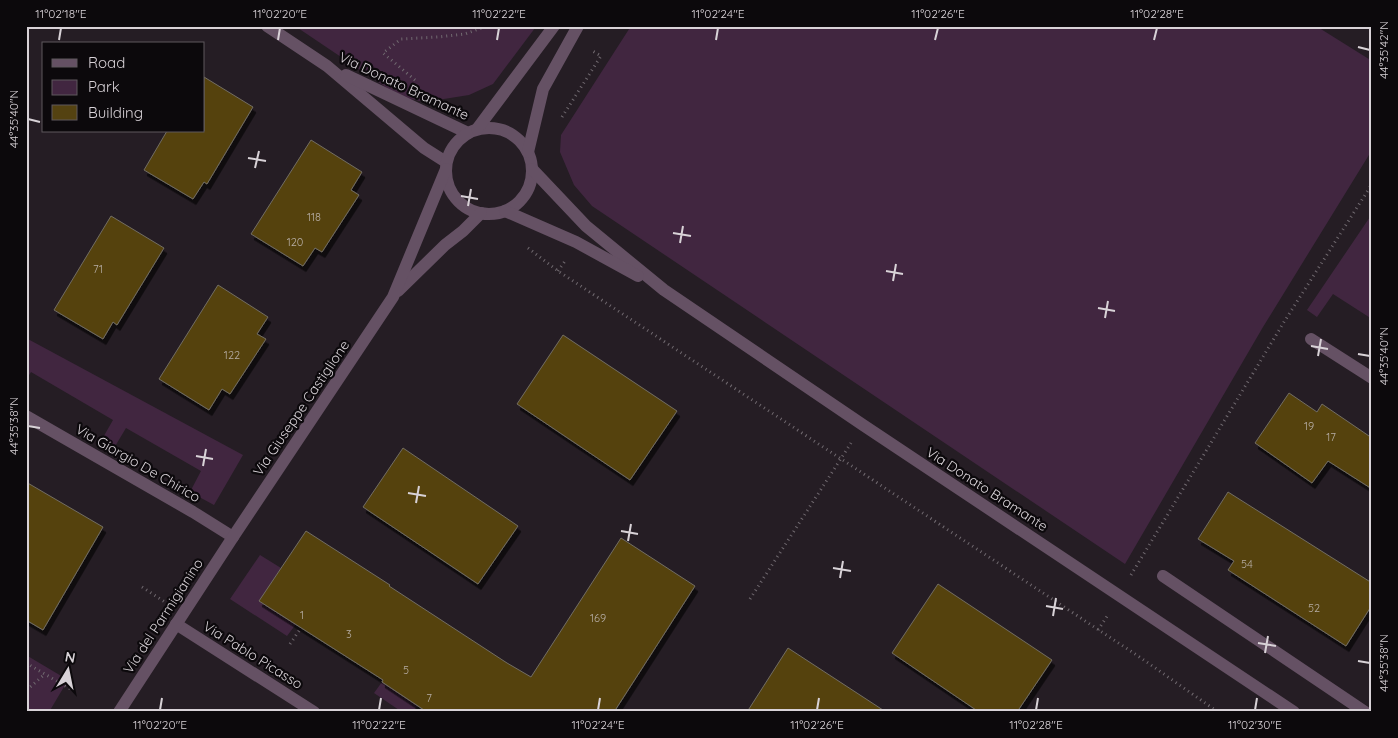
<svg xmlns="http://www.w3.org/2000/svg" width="1398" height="738" viewBox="0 0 1398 738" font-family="Quicksand,sans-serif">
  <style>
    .green { fill: #412640 }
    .building { fill: #544211; stroke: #726d62; filter: url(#shadow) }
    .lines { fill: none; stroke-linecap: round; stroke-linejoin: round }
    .path { stroke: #716a70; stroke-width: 3; stroke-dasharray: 1 4; stroke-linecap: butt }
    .service { stroke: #655164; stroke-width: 12 }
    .minor { stroke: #655164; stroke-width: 12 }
    .ticks { fill: none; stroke: #d8d2d7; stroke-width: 2 }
    .labels { text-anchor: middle; stroke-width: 4.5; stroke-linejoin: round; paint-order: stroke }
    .number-label { font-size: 11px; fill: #b7aea6 }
    .street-label { font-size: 14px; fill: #d8d2d7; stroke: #0c090c }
    .neatline { fill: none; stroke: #d8d2d7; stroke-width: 2 }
    .ticks-label { font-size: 12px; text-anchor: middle; fill: #d8d2d7 }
  </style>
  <defs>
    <filter id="shadow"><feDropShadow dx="3" dy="5.5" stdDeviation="0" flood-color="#0009"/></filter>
  </defs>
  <rect width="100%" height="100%" fill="#251d24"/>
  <!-- green -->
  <g class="green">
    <path d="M295,26H532L535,28L493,84L469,95L425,102L406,98L387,88Z"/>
    <path d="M631,26H1316L1372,61V150L1263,327L1125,564L592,206L574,185L560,152L561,135Z"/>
    <path d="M1372,214V319L1333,294L1317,317L1307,310Z"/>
    <path d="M26,338L243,455L214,505L190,492L201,471L126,428L114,448L101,441L113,420L31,372L26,380Z"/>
    <path d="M260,555L281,568L260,601L296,624L287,636L230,599Z"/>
    <path d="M26,655L68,680L49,712H26Z"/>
    <path d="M382,682L418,705L413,712H402L374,693Z"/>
  </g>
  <!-- building -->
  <g class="building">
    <path d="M204,77L253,107L207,184L204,182L193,199L144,170L167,131H204Z"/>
    <path d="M311,140L362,172L351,190L359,195L322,252L315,248L303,266L251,234Z"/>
    <path d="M111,216L164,248L117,325L113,322L103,339L54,310Z"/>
    <path d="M218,285L268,317L257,334L266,339L230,394L222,389L209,410L159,379Z"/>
    <path d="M563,335L677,411L630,480L517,404Z"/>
    <path d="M1289,393L1317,412L1322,404L1372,438V489L1328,461L1312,483L1255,443Z"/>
    <path d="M403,448L518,526L478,584L363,507Z"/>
    <path d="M26,482L103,527L43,630L26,620Z"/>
    <path d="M1228,492L1372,583V605L1346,646L1228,570L1234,561L1198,539Z"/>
    <path d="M306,531L390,585L389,586L507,663L531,677L621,538L695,586L614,712H427L382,682L383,680L259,601Z"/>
    <path d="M938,584L1052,660L1017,712H979L892,653Z"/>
    <path d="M788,648L886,712H747Z"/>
  </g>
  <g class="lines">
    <!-- path -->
    <g class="path">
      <path d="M415,80L383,53L401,39L438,37L465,34L487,26"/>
      <path d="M562,117L601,56L591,50"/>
      <path d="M528,248L558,271L1141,658L1218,712"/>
      <path d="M558,271L565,261"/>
      <path d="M1131,575L1284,322L1372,184"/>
      <path d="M142,587L165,602"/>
      <path d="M750,599L851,443"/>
      <path d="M1098,630L1108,615"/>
      <path d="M290,644L301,628"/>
      <path d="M26,663L72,690"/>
      <path d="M26,689L29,688L45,674"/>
      <path d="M419,712L421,708"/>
    </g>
    <!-- service -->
    <path class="service" d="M1163,576L1365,712"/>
    <!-- minor -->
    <g class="minor">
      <path d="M267,26L327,66L424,148L446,162"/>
      <path d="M346,75L468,133"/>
      <circle cx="489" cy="171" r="43"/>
      <path d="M477,129L554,26"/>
      <path d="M528,152L543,89L578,26"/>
      <path d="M532,169L586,226L664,290L863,425L1294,712"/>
      <path d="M505,211L576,242L638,276"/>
      <path d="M398,291L445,245L463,231L481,213"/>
      <path d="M1311,339L1372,378"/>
      <path d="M26,416L193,512L233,537"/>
      <path d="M176,624L314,712"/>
      <path d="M119,712L233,537L393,297L446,169"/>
    </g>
  </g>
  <!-- ticks -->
  <path class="ticks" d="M59,40L61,28M278,40L280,28M497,40L499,28M716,40L718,28M935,40L938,28M1154,40L1157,28M1358,47L1370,50M28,119L40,122M248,158L266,161M255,168L259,151M461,196L478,199M468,206L471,189M673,233L691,236M680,243L683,226M886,271L903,274M893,281L896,264M1098,308L1115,311M1105,318L1108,301M1311,346L1328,349M1358,354L1370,356M1318,356L1321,339M28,426L40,428M196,456L213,459M203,466L206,449M408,493L426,496M416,503L419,486M621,531L638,534M628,541L631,524M833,568L851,571M840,578L843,561M1046,606L1063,609M1053,616L1056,598M1258,643L1276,646M1265,653L1268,636M1358,661L1370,663M160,710L162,698M379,710L381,698M598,710L600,698M817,710L819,698M1036,710L1038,698M1255,710L1257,698"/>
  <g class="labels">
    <!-- number labels -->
    <g class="number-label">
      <text x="314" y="221">118</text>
      <text x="295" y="246">120</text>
      <text x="98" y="273">71</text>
      <text x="232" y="359">122</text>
      <text x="1309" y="430">19</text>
      <text x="1331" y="441">17</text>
      <text x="1247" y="568">54</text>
      <text x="1314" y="612">52</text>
      <text x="302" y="619">1</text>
      <text x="598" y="622">169</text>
      <text x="349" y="638">3</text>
      <text x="406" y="674">5</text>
      <text x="429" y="702">7</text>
    </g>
    <!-- street labels -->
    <g class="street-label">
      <text transform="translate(404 86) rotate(25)" y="5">Via Donato Bramante</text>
      <text transform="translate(301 408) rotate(-56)" y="5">Via Giuseppe Castiglione</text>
      <text transform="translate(138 463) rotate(30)" y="5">Via Giorgio De Chirico</text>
      <text transform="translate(987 489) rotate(33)" y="5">Via Donato Bramante</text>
      <text transform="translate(163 616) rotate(-57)" y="5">Via del Parmigianino</text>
      <text transform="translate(253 655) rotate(32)" y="5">Via Pablo Picasso</text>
    </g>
  </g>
  <!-- border -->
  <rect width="1398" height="738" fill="none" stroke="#0c090c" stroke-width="55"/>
  <!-- legend -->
  <rect x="42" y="42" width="162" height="90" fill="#0c090c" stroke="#5e595d"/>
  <rect x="52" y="59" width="25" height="8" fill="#655164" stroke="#5e595d"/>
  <text x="88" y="68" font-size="15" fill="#d8d2d7">Road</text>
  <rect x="52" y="80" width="25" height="15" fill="#412640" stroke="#5e595d"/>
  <text x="88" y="92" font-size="15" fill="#d8d2d7">Park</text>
  <rect x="52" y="105" width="25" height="15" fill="#544211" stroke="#5e595d"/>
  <text x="88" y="118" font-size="15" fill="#d8d2d7">Building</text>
  <!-- north arrow -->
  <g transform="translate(68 670) rotate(10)" stroke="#0c090c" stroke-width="4" paint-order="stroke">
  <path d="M0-4L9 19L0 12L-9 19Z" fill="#d8d2d7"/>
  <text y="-8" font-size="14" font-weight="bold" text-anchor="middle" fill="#d8d2d7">N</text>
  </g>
  <rect x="28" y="28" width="1342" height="682" class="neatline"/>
  <g class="ticks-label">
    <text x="61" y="18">11°02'18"E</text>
    <text x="280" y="18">11°02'20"E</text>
    <text x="499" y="18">11°02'22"E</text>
    <text x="718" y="18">11°02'24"E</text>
    <text x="938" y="18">11°02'26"E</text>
    <text x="1157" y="18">11°02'28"E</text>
    <text transform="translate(1384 50) rotate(-90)" y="4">44°35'42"N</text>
    <text transform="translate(14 119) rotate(-90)" y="4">44°35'40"N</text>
    <text transform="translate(1384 356) rotate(-90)" y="4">44°35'40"N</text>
    <text transform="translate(14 426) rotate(-90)" y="4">44°35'38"N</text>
    <text transform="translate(1384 663) rotate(-90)" y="4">44°35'38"N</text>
    <text x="160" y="729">11°02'20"E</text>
    <text x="379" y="729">11°02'22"E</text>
    <text x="598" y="729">11°02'24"E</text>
    <text x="817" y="729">11°02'26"E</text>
    <text x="1036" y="729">11°02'28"E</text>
    <text x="1255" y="729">11°02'30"E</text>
  </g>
</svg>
